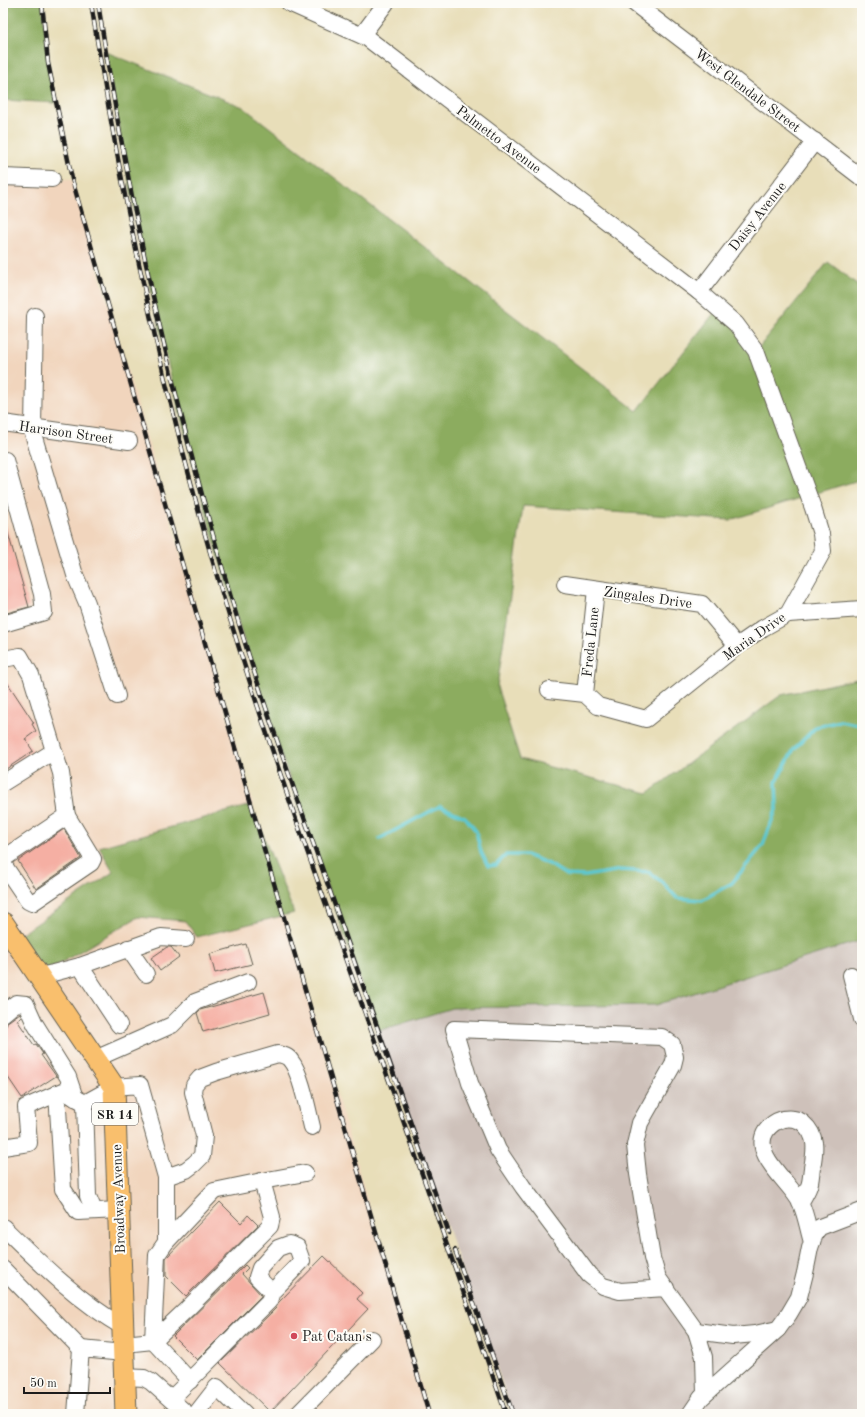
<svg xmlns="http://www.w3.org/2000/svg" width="865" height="1417" viewBox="0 0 865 1417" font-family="'Old Standard TT',serif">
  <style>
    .built { fill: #f1d5bd }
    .industrial { fill: #cec1ba }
    .forest { fill: #8cac5f; stroke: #54643e }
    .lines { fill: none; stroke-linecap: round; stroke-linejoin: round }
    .stream { stroke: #5bc8d1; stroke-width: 3.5 }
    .building { fill: #f5afa3 }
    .minor-casing { stroke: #636053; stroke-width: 18 }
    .major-casing { stroke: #636053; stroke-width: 23 }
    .minor { stroke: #fff; stroke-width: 16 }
    .major { stroke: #f9bf6d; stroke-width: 21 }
    .rail-casing { stroke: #1c1c1c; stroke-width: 4.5 }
    .rail { stroke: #fdfcf7; stroke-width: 3; stroke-dasharray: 9; stroke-linecap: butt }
    .poi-dot { fill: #d1495b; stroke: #fdfcf7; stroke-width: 1.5 }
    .labels { text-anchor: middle; stroke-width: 4; stroke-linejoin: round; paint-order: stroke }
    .shield { fill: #fdfcf7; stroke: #605f5e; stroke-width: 1 }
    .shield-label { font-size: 13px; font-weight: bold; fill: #1c1c1c }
    .street-label { font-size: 14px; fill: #1c1c1c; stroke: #fdfcf7 }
    .poi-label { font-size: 14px; fill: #1c1c1c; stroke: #fdfcf7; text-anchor: start }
  </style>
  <rect width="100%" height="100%" fill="#fdfcf7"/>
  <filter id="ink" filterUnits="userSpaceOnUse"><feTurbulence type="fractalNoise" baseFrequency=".025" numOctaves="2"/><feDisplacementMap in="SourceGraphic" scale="8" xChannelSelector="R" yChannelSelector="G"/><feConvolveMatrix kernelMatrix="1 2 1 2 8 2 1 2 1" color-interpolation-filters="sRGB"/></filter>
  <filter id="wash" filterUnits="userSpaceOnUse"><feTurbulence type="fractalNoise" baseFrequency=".012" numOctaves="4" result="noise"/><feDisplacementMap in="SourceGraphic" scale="16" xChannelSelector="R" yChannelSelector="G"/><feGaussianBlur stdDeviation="0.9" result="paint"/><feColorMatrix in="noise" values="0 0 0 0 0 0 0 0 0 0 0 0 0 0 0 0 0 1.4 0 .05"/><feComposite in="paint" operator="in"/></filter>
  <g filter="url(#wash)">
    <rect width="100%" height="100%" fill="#e8deb9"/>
    <!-- built -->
    <path class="built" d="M3,177L72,179L429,1414H3Z"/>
    <!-- industrial -->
    <path class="industrial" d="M862,940V1414H513L378,1031L452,1008L656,1005Z"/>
    <!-- forest -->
    <g class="forest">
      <path d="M3,3H42L48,63L56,103L3,100Z"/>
      <path d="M106,52L243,107L637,411L718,308L756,351L828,262L862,288V479L730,520L523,506L497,687L520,759L648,793L781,695L862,678V940L656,1005L452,1008L378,1031C324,876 267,722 221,565C172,397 134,225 106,52Z"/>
      <path d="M251,805L294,913L197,937L185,921L138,917L39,976L14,939L113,872L99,847Z"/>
    </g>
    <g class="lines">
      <!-- stream -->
      <path class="stream" d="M379,839L440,806L465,817L476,831L481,852L488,866L496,865L506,855H526L549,864L566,875L585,876L621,870L649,872L664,884L677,898L702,900L732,883L763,845L777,807L776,782L794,749L816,727L840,721L862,725"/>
    </g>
    <g id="blocks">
      <!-- building -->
      <g class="building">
        <path d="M6,526L29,607L3,614V527Z"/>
        <path d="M3,676L34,723L32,724L36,731L25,739L33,751L3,771Z"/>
        <path d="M64,829L81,858L36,889L18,861Z"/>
        <path d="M246,944L252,964L215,973L210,954Z"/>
        <path d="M167,947H171L179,957L160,971L151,958Z"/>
        <path d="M264,992L270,1013L203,1032L197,1013L200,1010Z"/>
        <path d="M20,1013L22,1017L17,1020L34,1045L36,1044L43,1054L41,1055L56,1076L22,1098L3,1070V1027L7,1025L6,1023Z"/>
        <path d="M220,1202L241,1223L248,1215L258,1225L186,1296L166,1276V1258Z"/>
        <path d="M324,1256L362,1293L357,1299L368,1309L270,1412L220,1363L276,1308L278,1303Z"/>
        <path d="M245,1265L248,1268L242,1274L261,1295V1296L197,1360L173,1336Z"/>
      </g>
    </g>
  </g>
  <g filter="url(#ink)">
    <use href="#blocks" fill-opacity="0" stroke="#636053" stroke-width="1"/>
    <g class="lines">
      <!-- minor casing -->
      <g class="minor-casing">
        <g id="minor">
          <path d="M289,3L367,38L699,292L736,324L756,351L813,508L821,534L823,551L788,614L763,628L737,646L646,719L598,706L585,694L549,690"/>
          <path d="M634,3L862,178"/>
          <path d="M362,35L386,3"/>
          <path d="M3,177L52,179"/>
          <path d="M699,292L815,141"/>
          <path d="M3,423L129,441"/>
          <path d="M31,427L75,575L87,603L117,696"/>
          <path d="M33,427L35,316"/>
          <path d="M3,460H5L42,594L44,612L3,624"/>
          <path d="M565,584L702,604L737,646"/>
          <path d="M788,614L862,609"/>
          <path d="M3,659L20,656L31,675L54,751L61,773L67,816L3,859"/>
          <path d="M585,694L596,589"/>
          <path d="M3,783L54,751"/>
          <path d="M3,864L28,901L32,903L91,863L93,859L67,816"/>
          <path d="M128,948L146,974"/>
          <path d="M80,966L119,1025"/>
          <path d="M851,975L862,1019"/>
          <path d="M39,976L53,973L80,966L161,937L186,939"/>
          <path d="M3,1014L16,1003L26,1004L35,1024L68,1077L75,1098"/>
          <path d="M95,1059L172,1025L195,1002L248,982"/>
          <path d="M57,1093L63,1189L78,1212L119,1210"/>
          <path d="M85,1103L88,1196L94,1211"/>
          <path d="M3,1147L29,1143L26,1107L63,1091L85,1103L114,1087L140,1085L166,1177V1242"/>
          <path d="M166,1177L186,1170L194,1164L202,1156L204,1136L193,1092L194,1085L200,1078L216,1072L278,1054C283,1055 288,1056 291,1061C301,1073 308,1111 312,1127"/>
          <path d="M800,1203C803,1198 807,1192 809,1186C811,1181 811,1174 812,1168C815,1151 818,1136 803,1123C798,1119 790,1118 783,1119C776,1121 770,1125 766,1131C750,1155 792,1183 801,1204C806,1215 808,1229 812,1242"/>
          <path d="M3,1227C40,1263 78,1301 123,1327"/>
          <path d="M3,1269L81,1349"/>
          <path d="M666,1288L620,1291L603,1286L589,1275L523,1187L498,1150L470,1083L454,1029L662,1037L672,1044L675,1057L673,1065L640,1123L635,1145L638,1174L652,1258L658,1278L696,1331L704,1357L705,1394"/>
          <path d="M696,1331L733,1336L755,1334L778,1329"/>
          <path d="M124,1344L153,1341L187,1309L270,1226L272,1217L262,1181"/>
          <path d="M125,1377L144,1378L151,1382L187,1414"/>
          <path d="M190,1381L153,1341L157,1255L166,1242L214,1191L262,1181L305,1173"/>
          <path d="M171,1399L269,1301L272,1292L302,1261L297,1247L289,1244L278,1248L260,1268L257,1277L272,1292"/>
          <path d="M76,1414L81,1349L124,1353"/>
          <path d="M196,1414L217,1387L245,1414"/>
          <path d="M298,1414L372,1339"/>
          <path d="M690,1414L701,1398L778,1329L789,1314L799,1297L805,1273L810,1248L815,1233L820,1227L862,1211"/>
        </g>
      </g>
      <!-- major casing -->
      <g class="major-casing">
        <path id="major" d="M3,923L114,1087L126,1414"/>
      </g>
      <!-- minor -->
      <use href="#minor" class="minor"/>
      <!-- major -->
      <use href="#major" class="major"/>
      <!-- rail casing -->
      <g class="rail-casing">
        <g id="rail">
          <path d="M42,3L48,63L72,179L264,849L429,1414"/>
          <path d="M91,3C119,181 156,358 204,531C253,705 315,874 376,1044C420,1167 463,1291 506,1414"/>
          <path d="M98,3C127,192 168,379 221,563C250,666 286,767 322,868C364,990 406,1112 449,1233"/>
          <path d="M455,1250L513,1414"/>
        </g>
      </g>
      <!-- rail -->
      <use href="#rail" class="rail"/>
    </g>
  </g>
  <!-- markers -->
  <circle class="poi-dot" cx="294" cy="1336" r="4"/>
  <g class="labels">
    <!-- shield labels -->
    <rect class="shield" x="92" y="1103" width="46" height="22" rx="3"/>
    <g class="shield-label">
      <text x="115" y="1119">SR 14</text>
    </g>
    <!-- street labels -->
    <g class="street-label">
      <text transform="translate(748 90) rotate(37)" y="5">West Glendale Street</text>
      <text transform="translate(499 139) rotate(37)" y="5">Palmetto Avenue</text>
      <text transform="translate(757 216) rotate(-52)" y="5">Daisy Avenue</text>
      <text transform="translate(66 432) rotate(8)" y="5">Harrison Street</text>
      <text transform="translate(648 597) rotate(8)" y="5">Zingales Drive</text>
      <text transform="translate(754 636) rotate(-35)" y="5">Maria Drive</text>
      <text transform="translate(590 642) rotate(-84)" y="5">Freda Lane</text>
      <text transform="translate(118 1199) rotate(-92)" y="5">Broadway Avenue</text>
    </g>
    <!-- poi labels -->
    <g class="poi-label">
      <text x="302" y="1341">Pat Catan's</text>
    </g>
  </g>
  <!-- margin -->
  <rect width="865" height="1417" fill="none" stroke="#fdfcf7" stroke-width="16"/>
  <!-- scale -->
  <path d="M24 1387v6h86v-6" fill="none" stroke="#1c1c1c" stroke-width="2"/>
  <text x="30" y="1387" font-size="12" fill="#1c1c1c" stroke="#fdfcf7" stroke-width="3" paint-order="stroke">50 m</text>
</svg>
